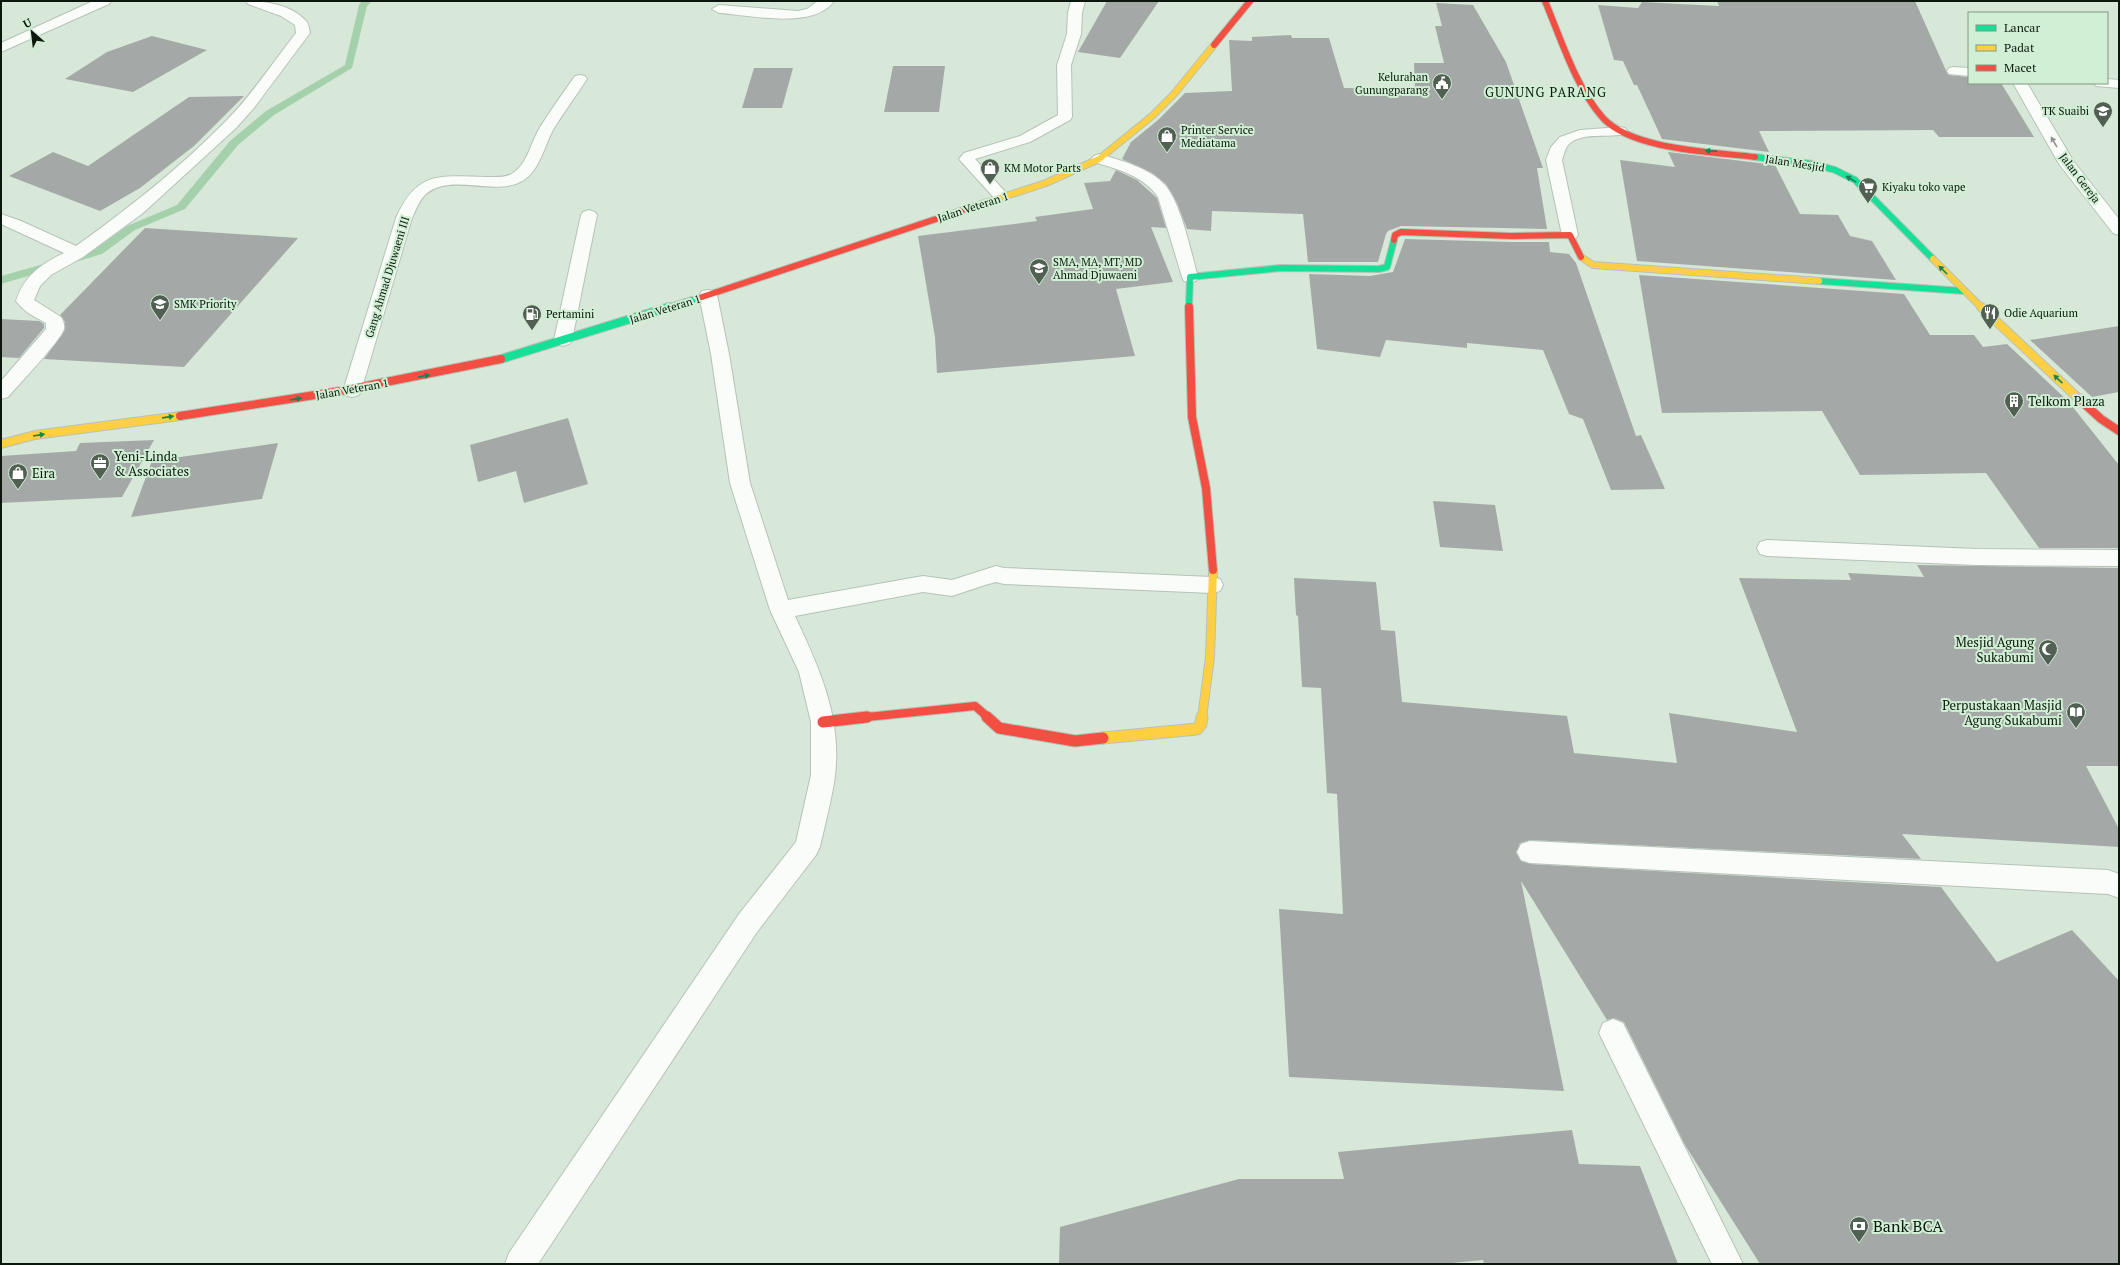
<svg xmlns="http://www.w3.org/2000/svg" width="2120" height="1265" viewBox="0 0 2120 1265" font-family="'PT Serif',serif">
  <style>
    .lines { fill: none; stroke-linecap: round; stroke-linejoin: round }
    .stream { fill: #a5d0ac; fill-rule: evenodd }
    .building { fill: #a4a9a8 }
    .lane-casing { stroke: #b6c2b8; stroke-width: 2 }
    .street-casing { stroke: #b6c2b8; stroke-width: 2 }
    .fast-far1-casing { stroke: #b6c2b8; stroke-width: 8 }
    .fast-casing { stroke: #b6c2b8; stroke-width: 10 }
    .slow-far2-casing { stroke: #b6c2b8; stroke-width: 8 }
    .slow-far1-casing { stroke: #b6c2b8; stroke-width: 10 }
    .slow-casing { stroke: #b6c2b8; stroke-width: 13 }
    .jam-far2-casing { stroke: #b6c2b8; stroke-width: 8 }
    .jam-far1-casing { stroke: #b6c2b8; stroke-width: 10 }
    .jam-casing { stroke: #b6c2b8; stroke-width: 13 }
    .lane { fill: #f9fcf9; fill-rule: evenodd }
    .street { fill: #f9fcf9; fill-rule: evenodd }
    .fast-far1 { stroke: #16e098; stroke-width: 6 }
    .fast { stroke: #16e098; stroke-width: 8 }
    .slow-far2 { stroke: #ffcf43; stroke-width: 6 }
    .slow-far1 { stroke: #ffcf43; stroke-width: 8 }
    .slow { stroke: #ffcf43; stroke-width: 11 }
    .jam-far2 { stroke: #f24e42; stroke-width: 6 }
    .jam-far1 { stroke: #f24e42; stroke-width: 8 }
    .jam { stroke: #f24e42; stroke-width: 11 }
    .oneway { fill: #8e948f }
    .oneway2 { fill: #118559 }
    .labels { text-anchor: middle; stroke-width: 4; stroke-linejoin: round; paint-order: stroke }
    .far-poi-label { font-size: 11px; fill: #0b160d; stroke: #d0efd4; text-anchor: start }
    .far-street-label { font-size: 11px; fill: #0b160d; stroke: #d0efd4 }
    .far-quarter-label { font-size: 13px; letter-spacing: 1px; fill: #0b160d; stroke: #d0efd4 }
    .poi-label { font-size: 13px; fill: #0b160d; stroke: #d0efd4; text-anchor: start }
    .near-poi-label { font-size: 16px; fill: #0b160d; stroke: #d0efd4; text-anchor: start }
  </style>
  <rect width="100%" height="100%" fill="#d7e8d9"/>
  <g class="lines">
    <!-- stream -->
    <path class="stream" d="M362,1H372L367,6L352,68L274,115L238,145L185,209L135,230L102,254L1,284V276L94,250L127,226L177,205L230,141L266,111L345,65L359,5Z"/>
  </g>
  <!-- building -->
  <g class="building">
    <path d="M1107,1H1159L1120,58L1078,52Z"/>
    <path d="M1717,1H1915L1948,75L1969,77V83H2001L2034,137H1939L1933,130L1759,131L1769,152L1662,139L1637,85H1634L1623,61L1614,60L1598,5L1638,8L1642,2L1719,6Z"/>
    <path d="M1436,3L1473,5L1506,62L1543,168H1537L1547,229L1401,226L1388,231L1386,234L1378,262H1308L1303,214L1212,211L1211,231L1187,229L1177,203L1166,184L1152,173L1122,159L1131,142L1158,120L1185,93L1232,91L1229,40L1252,41V37L1291,35L1292,38H1329L1344,88L1415,89L1414,63H1444L1435,26H1442Z"/>
    <path d="M152,36L207,50L133,92L65,79L107,52Z"/>
    <path d="M893,66H945L939,112H884Z"/>
    <path d="M754,68H793L782,108H742Z"/>
    <path d="M244,96L194,146L140,188L100,211L9,176L53,152L88,166L189,97Z"/>
    <path d="M1668,152L1775,165L1800,214L1838,215L1850,236L1872,241L1896,280L1637,261L1620,160L1675,167Z"/>
    <path d="M1116,170L1137,180L1157,198L1166,228L1151,227L1173,282L1116,289L1135,356L937,373L935,337L918,236L1037,221L1035,217L1093,209L1084,183L1110,181Z"/>
    <path d="M145,228L298,238L184,367L44,359L65,330V322L60,315Z"/>
    <path d="M1405,239L1511,242H1549L1550,252L1569,254L1576,263L1636,436L1641,435L1665,489L1611,490L1583,419L1569,414L1543,350L1467,343V348L1386,340L1380,357L1317,349L1309,274L1370,276L1393,272Z"/>
    <path d="M1639,275L1904,294L1930,335H1974L1983,347L2007,344L2068,401L2119,465V548H2039L1986,473L1860,475L1822,411L1662,413Z"/>
    <path d="M1,319L39,321L44,324V328L19,358L1,357Z"/>
    <path d="M2119,326V392L2092,397L2030,340Z"/>
    <path d="M568,418L588,484L524,503L516,471L478,482L470,445Z"/>
    <path d="M154,440L122,497L1,503V456L76,451L80,443Z"/>
    <path d="M278,443L262,499L131,517L152,461Z"/>
    <path d="M1433,501L1495,505L1503,551L1440,547Z"/>
    <path d="M1917,565L2119,568V766H2086L2119,829V847L1902,834L1921,859L1530,840L1520,843L1516,853L1521,861L1530,864L1941,887L1997,962L2072,930L2119,981V1264H1760L1685,1145L1624,1022L1614,1018L1607,1020L1521,881L1564,1091L1289,1077L1279,909L1343,914L1337,794L1327,793L1321,688L1302,687L1298,616L1296,615L1294,578L1376,582L1381,630L1395,631L1402,702L1567,716L1574,753L1677,763L1669,713L1797,732L1739,578L1851,580L1848,573L1924,577Z"/>
    <path d="M1572,1130L1579,1164L1640,1166L1678,1264H1484L1483,1260L1442,1264H1059L1060,1227L1239,1179H1344L1338,1152Z"/>
  </g>
  <g class="lines">
    <!-- lane casing -->
    <g class="lane-casing">
      <g id="lane">
        <path d="M1954,67L1969,68V76L1949,74L1947,71L1949,68Z"/>
        <path d="M1613,1019L1623,1023L1743,1264H1712L1599,1033L1603,1023Z"/>
      </g>
    </g>
    <!-- street casing -->
    <g class="street-casing">
      <g id="street">
        <path d="M93,1H111L109,4L1,52V43Z"/>
        <path d="M246,1C266,1 292,5 306,21C309,24 309,29 310,33L253,109L236,128L143,213L83,257L51,275L40,286L34,300L61,317C63,320 65,325 64,329C60,342 18,385 8,397L1,399V381L46,329V323C35,317 24,312 16,301C24,276 41,264 64,253L1,224V214L21,221L76,246C128,209 181,167 226,121C252,95 273,62 296,33L295,25L281,16L248,4Z"/>
        <path d="M818,1H834C814,30 749,15 719,13L712,9L719,5L798,11L807,9Z"/>
        <path d="M1071,1H1085L1082,13L1081,34L1071,65L1072,117L1070,120L1030,142L975,159L1010,197L1008,200H996L959,159L964,153L1020,136L1058,115L1057,65L1067,34L1068,13Z"/>
        <path d="M580,75L585,76L587,79C576,96 563,113 553,130C544,147 540,169 524,180C495,198 452,172 426,194C419,200 416,210 412,218L361,391L359,395L352,397L345,395L343,391L396,218C417,170 440,176 486,177C495,177 506,178 513,173C527,164 531,143 539,129C550,111 563,93 575,76Z"/>
        <path d="M2107,79L2119,80V88L2096,86L2094,83H2107Z"/>
        <path d="M2013,83H2027L2074,162L2119,219V235L2113,233L2059,164Z"/>
        <path d="M1620,127L1625,128L1627,131L1625,134C1608,138 1585,132 1570,143C1565,147 1564,155 1562,160L1578,235L1576,238H1564L1562,235L1546,160L1551,147L1560,137L1580,130Z"/>
        <path d="M1099,154C1120,160 1150,168 1165,185C1181,203 1191,252 1198,277L1196,281L1190,282L1184,281L1182,277L1158,197C1144,176 1117,169 1094,162L1091,159L1094,156Z"/>
        <path d="M589,210L595,212L597,215L572,340L569,344L563,346L557,344L554,340L581,215L583,212Z"/>
        <path d="M708,290L714,291L717,295L729,354L750,483L788,600L923,576L952,580L996,566L1004,568L1212,577L1220,579L1223,585L1220,591L1212,593L1004,584L996,582L985,585L952,596L923,592L795,616C819,668 842,716 835,776C832,799 825,824 820,847L816,855L757,932L538,1264H505L509,1253L739,914L796,842L811,775V722L799,672L770,610L730,483L711,354L699,295L702,291Z"/>
        <path d="M1767,540L1976,549L2119,550V566L1976,565L1767,556L1760,554L1757,548L1760,542Z"/>
        <path d="M1530,841L2108,870L2119,874V898L2108,894L1530,863L1521,860L1517,852L1521,844Z"/>
      </g>
    </g>
    <!-- fast-far1 casing -->
    <g class="fast-far1-casing">
      <g id="fast-far1">
        <path d="M1755,157L1813,164L1835,170L1855,180L1933,259"/>
        <path d="M1819,281L1964,291"/>
        <path d="M1189,306L1190,277L1281,268L1379,269L1387,267L1394,240"/>
        <path d="M666,308L702,297"/>
      </g>
    </g>
    <!-- fast casing -->
    <g class="fast-casing">
      <path id="fast" d="M501,359L669,307"/>
    </g>
    <!-- slow-far2 casing -->
    <g class="slow-far2-casing">
      <g id="slow-far2">
        <path d="M972,207L1046,183L1099,159L1152,116L1174,94L1214,45"/>
        <path d="M1581,257L1593,265L1819,281"/>
        <path d="M1933,259L1982,308"/>
      </g>
    </g>
    <!-- slow-far1 casing -->
    <g class="slow-far1-casing">
      <g id="slow-far1">
        <path d="M1981,307L2078,398"/>
        <path d="M1,444L35,435L180,416"/>
        <path d="M1202,718L1210,657L1213,570"/>
      </g>
    </g>
    <!-- slow casing -->
    <g class="slow-casing">
      <path id="slow" d="M1103,738L1197,729L1201,724L1202,717"/>
    </g>
    <!-- jam-far2 casing -->
    <g class="jam-far2-casing">
      <g id="jam-far2">
        <path d="M1545,1C1561,39 1576,88 1603,118C1632,150 1714,152 1755,157"/>
        <path d="M1214,45L1250,1"/>
        <path d="M1394,240L1395,235L1401,232L1511,236L1570,235L1581,257"/>
        <path d="M702,297L972,207"/>
        <path d="M1189,306V308"/>
      </g>
    </g>
    <!-- jam-far1 casing -->
    <g class="jam-far1-casing">
      <g id="jam-far1">
        <path d="M1189,307L1192,417L1206,488L1213,570"/>
        <path d="M2078,398L2101,419L2119,431"/>
        <path d="M180,416L341,391L501,359"/>
        <path d="M857,718L975,706L989,718"/>
      </g>
    </g>
    <!-- jam casing -->
    <g class="jam-casing">
      <g id="jam">
        <path d="M987,717L999,728L1075,741L1103,738"/>
        <path d="M823,722L867,717"/>
      </g>
    </g>
    <!-- lane -->
    <use href="#lane" class="lane"/>
    <!-- street -->
    <use href="#street" class="street"/>
    <!-- fast-far1 -->
    <use href="#fast-far1" class="fast-far1"/>
    <!-- fast -->
    <use href="#fast" class="fast"/>
    <!-- slow-far2 -->
    <use href="#slow-far2" class="slow-far2"/>
    <!-- slow-far1 -->
    <use href="#slow-far1" class="slow-far1"/>
    <!-- slow -->
    <use href="#slow" class="slow"/>
    <!-- jam-far2 -->
    <use href="#jam-far2" class="jam-far2"/>
    <!-- jam-far1 -->
    <use href="#jam-far1" class="jam-far1"/>
    <!-- jam -->
    <use href="#jam" class="jam"/>
  </g>
  <!-- one-way arrows -->
  <defs><path id="oneway-solid" d="M-6-.8H1V-3.2L6.5 0L1 3.2V.8H-6Z"/></defs>
  <use class="oneway" href="#oneway-solid" transform="translate(2054 142) rotate(-120)"/>
  <g class="oneway2">
    <use href="#oneway-solid" transform="translate(1711 151) rotate(-177)"/>
    <use href="#oneway-solid" transform="translate(1851 179) rotate(-149)"/>
    <use href="#oneway-solid" transform="translate(1943 270) rotate(-135)"/>
    <use href="#oneway-solid" transform="translate(424 376) rotate(-11)"/>
    <use href="#oneway-solid" transform="translate(2058 379) rotate(-137)"/>
    <use href="#oneway-solid" transform="translate(296 399) rotate(-8)"/>
    <use href="#oneway-solid" transform="translate(168 417) rotate(-8)"/>
    <use href="#oneway-solid" transform="translate(39 435) rotate(-9)"/>
  </g>
  <!-- icons -->
  <defs>
    <g id="civic-pin" transform="scale(1)"><path d="M0 17L-7.5 6A9.5 9.5 0 1 1 7.5 6Z" fill="#526054" stroke="#d0efd4"/><path d="M-.6-6.5H3V-4.5H.6V-3L4-1V1h2V6H-6V1h2V-1L-.6-3ZM-1.2 2.5V6h2.4V2.5Z" fill="#fff"/></g>
    <g id="school-pin" transform="scale(1)"><path d="M0 17L-7.5 6A9.5 9.5 0 1 1 7.5 6Z" fill="#526054" stroke="#d0efd4"/><path d="M0-5L7-2L0 1L-7-2ZM-4 1L0 2.5L4 1V4Q0 6-4 4Z" fill="#fff"/></g>
    <g id="shop-pin" transform="scale(1)"><path d="M0 17L-7.5 6A9.5 9.5 0 1 1 7.5 6Z" fill="#526054" stroke="#d0efd4"/><path d="M-5-2.5h2.3a2.7 3.5 0 0 1 5.4 0H5L5.5 6h-11ZM-1.5-2.5h3a1.5 2.3 0 0 0-3 0Z" fill="#fff"/></g>
    <g id="supermarket-pin" transform="scale(1)"><path d="M0 17L-7.5 6A9.5 9.5 0 1 1 7.5 6Z" fill="#526054" stroke="#d0efd4"/><path d="M-6-5.5h2.5l.6 2H6L4.5 2H-2.5L-4.4-4H-6ZM-1.5 3.2a1.3 1.3 0 1 0 .1 0ZM3 3.2a1.3 1.3 0 1 0 .1 0Z" fill="#fff"/></g>
    <g id="restaurant-pin" transform="scale(1)"><path d="M0 17L-7.5 6A9.5 9.5 0 1 1 7.5 6Z" fill="#526054" stroke="#d0efd4"/><path d="M-5-6h1v4h1v-4h1v4h1v-4h1v5L-1.5 .5V6h-2V.5L-5-1ZM5-6V6H3V1.5H1.5Q1.5-4 5-6Z" fill="#fff"/></g>
    <g id="fuel-pin" transform="scale(1)"><path d="M0 17L-7.5 6A9.5 9.5 0 1 1 7.5 6Z" fill="#526054" stroke="#d0efd4"/><path d="M-5.5-6h7V0h2V4h1.3V-2.5L3-4.5l.8-.8L6-3V5H2.5V1h-1V6h-7ZM-4.2-4.7v3.2H.2V-4.7Z" fill="#fff"/></g>
    <g id="building-pin" transform="scale(1)"><path d="M0 17L-7.5 6A9.5 9.5 0 1 1 7.5 6Z" fill="#526054" stroke="#d0efd4"/><path d="M-4-6H4V6H1V3H-1V6H-4ZM-2.5-4.3h1.7v1.8h-1.7ZM.8-4.3h1.7v1.8H.8ZM-2.5-1h1.7V.8h-1.7ZM.8-1h1.7V.8H.8Z" fill="#fff"/></g>
    <g id="office-pin" transform="scale(1)"><path d="M0 17L-7.5 6A9.5 9.5 0 1 1 7.5 6Z" fill="#526054" stroke="#d0efd4"/><path d="M-6-3h4V-5.5h4V-3h4V5H-6ZM-1-4.5V-3h2v-1.5ZM-6 0V1H6V0Z" fill="#fff"/></g>
    <g id="mosque-pin" transform="scale(1)"><path d="M0 17L-7.5 6A9.5 9.5 0 1 1 7.5 6Z" fill="#526054" stroke="#d0efd4"/><path d="M3.5-4.9A6 6 0 1 0 3.5 4.9A5 5 0 1 1 3.5-4.9Z" fill="#fff"/></g>
    <g id="library-pin" transform="scale(1)"><path d="M0 17L-7.5 6A9.5 9.5 0 1 1 7.5 6Z" fill="#526054" stroke="#d0efd4"/><path d="M-6-4Q-3-5.5-.7-3.5V5Q-3 3-6 4ZM6-4Q3-5.5 .7-3.5V5Q3 3 6 4Z" fill="#fff"/></g>
    <g id="bank-pin" transform="scale(1)"><path d="M0 17L-7.5 6A9.5 9.5 0 1 1 7.5 6Z" fill="#526054" stroke="#d0efd4"/><path d="M-6-4H6V4H-6ZM0-2.3a2.3 2.3 0 1 0 0 4.6a2.3 2.3 0 1 0 0-4.6Z" fill="#fff"/></g>
  </defs>
  <g fill-rule="evenodd">
    <use href="#civic-pin" x="1442" y="83"/>
    <use href="#school-pin" x="2103" y="111"/>
    <use href="#shop-pin" x="1167" y="136"/>
    <use href="#shop-pin" x="990" y="168"/>
    <use href="#supermarket-pin" x="1868" y="187"/>
    <use href="#school-pin" x="1039" y="268"/>
    <use href="#school-pin" x="160" y="304"/>
    <use href="#restaurant-pin" x="1990" y="313"/>
    <use href="#fuel-pin" x="532" y="314"/>
    <use href="#building-pin" x="2014" y="401"/>
    <use href="#office-pin" x="100" y="463"/>
    <use href="#shop-pin" x="18" y="473"/>
    <use href="#mosque-pin" x="2048" y="649"/>
    <use href="#library-pin" x="2076" y="712"/>
    <use href="#bank-pin" x="1859" y="1226"/>
  </g>
  <g class="labels">
    <!-- far-poi labels -->
    <g class="far-poi-label">
      <text x="1428" y="81" text-anchor="end">Kelurahan<tspan x="1428" dy="13">Gunungparang</tspan></text>
      <text x="2089" y="115" text-anchor="end">TK Suaibi</text>
      <text x="1181" y="134">Printer Service<tspan x="1181" dy="13">Mediatama</tspan></text>
      <text x="1004" y="172">KM Motor Parts</text>
      <text x="1882" y="191">Kiyaku toko vape</text>
      <text x="1053" y="266">SMA, MA, MT, MD<tspan x="1053" dy="13">Ahmad Djuwaeni</tspan></text>
      <text x="174" y="308">SMK Priority</text>
      <text x="2004" y="317">Odie Aquarium</text>
      <text x="546" y="318">Pertamini</text>
    </g>
    <!-- far-street labels -->
    <g class="far-street-label">
      <text transform="translate(1795 163) rotate(9)" y="4">Jalan Mesjid</text>
      <text transform="translate(2080 178) rotate(53)" y="4">Jalan Gereja</text>
      <text transform="translate(973 207) rotate(-18)" y="4">Jalan Veteran 1</text>
      <text transform="translate(387 277) rotate(-73)" y="4">Gang Ahmad Djuwaeni III</text>
      <text transform="translate(665 309) rotate(-17)" y="4">Jalan Veteran 1</text>
      <text transform="translate(352 389) rotate(-10)" y="4">Jalan Veteran 1</text>
    </g>
    <!-- far-quarter labels -->
    <g class="far-quarter-label">
      <text x="1546" y="97">GUNUNG PARANG</text>
    </g>
    <!-- poi labels -->
    <g class="poi-label">
      <text x="2028" y="406">Telkom Plaza</text>
      <text x="114" y="461">Yeni-Linda<tspan x="114" dy="15">&amp; Associates</tspan></text>
      <text x="32" y="478">Eira</text>
      <text x="2034" y="647" text-anchor="end">Mesjid Agung<tspan x="2034" dy="15">Sukabumi</tspan></text>
      <text x="2062" y="710" text-anchor="end">Perpustakaan Masjid<tspan x="2062" dy="15">Agung Sukabumi</tspan></text>
    </g>
    <!-- near-poi labels -->
    <g class="near-poi-label">
      <text x="1873" y="1232">Bank BCA</text>
    </g>
  </g>
  <!-- border -->
  <rect width="2120" height="1265" fill="none" stroke="#0b160d" stroke-width="4"/>
  <!-- legend -->
  <rect x="1968" y="12" width="140" height="72" fill="#d0efd4" stroke="#819884"/>
  <rect x="1976" y="25" width="20" height="6" fill="#16e098" stroke="#819884"/>
  <text x="2004" y="32" font-size="12" fill="#0b160d">Lancar</text>
  <rect x="1976" y="45" width="20" height="6" fill="#ffcf43" stroke="#819884"/>
  <text x="2004" y="52" font-size="12" fill="#0b160d">Padat</text>
  <rect x="1976" y="65" width="20" height="6" fill="#f24e42" stroke="#819884"/>
  <text x="2004" y="72" font-size="12" fill="#0b160d">Macet</text>
  <!-- north arrow -->
  <g transform="translate(32 32) rotate(332)" stroke="#d0efd4" stroke-width="3" paint-order="stroke">
  <path d="M0-3L7 15L0 10L-7 15Z" fill="#0b160d"/>
  <text y="-6" font-size="11" font-weight="bold" text-anchor="middle" fill="#0b160d">U</text>
  </g>
</svg>
